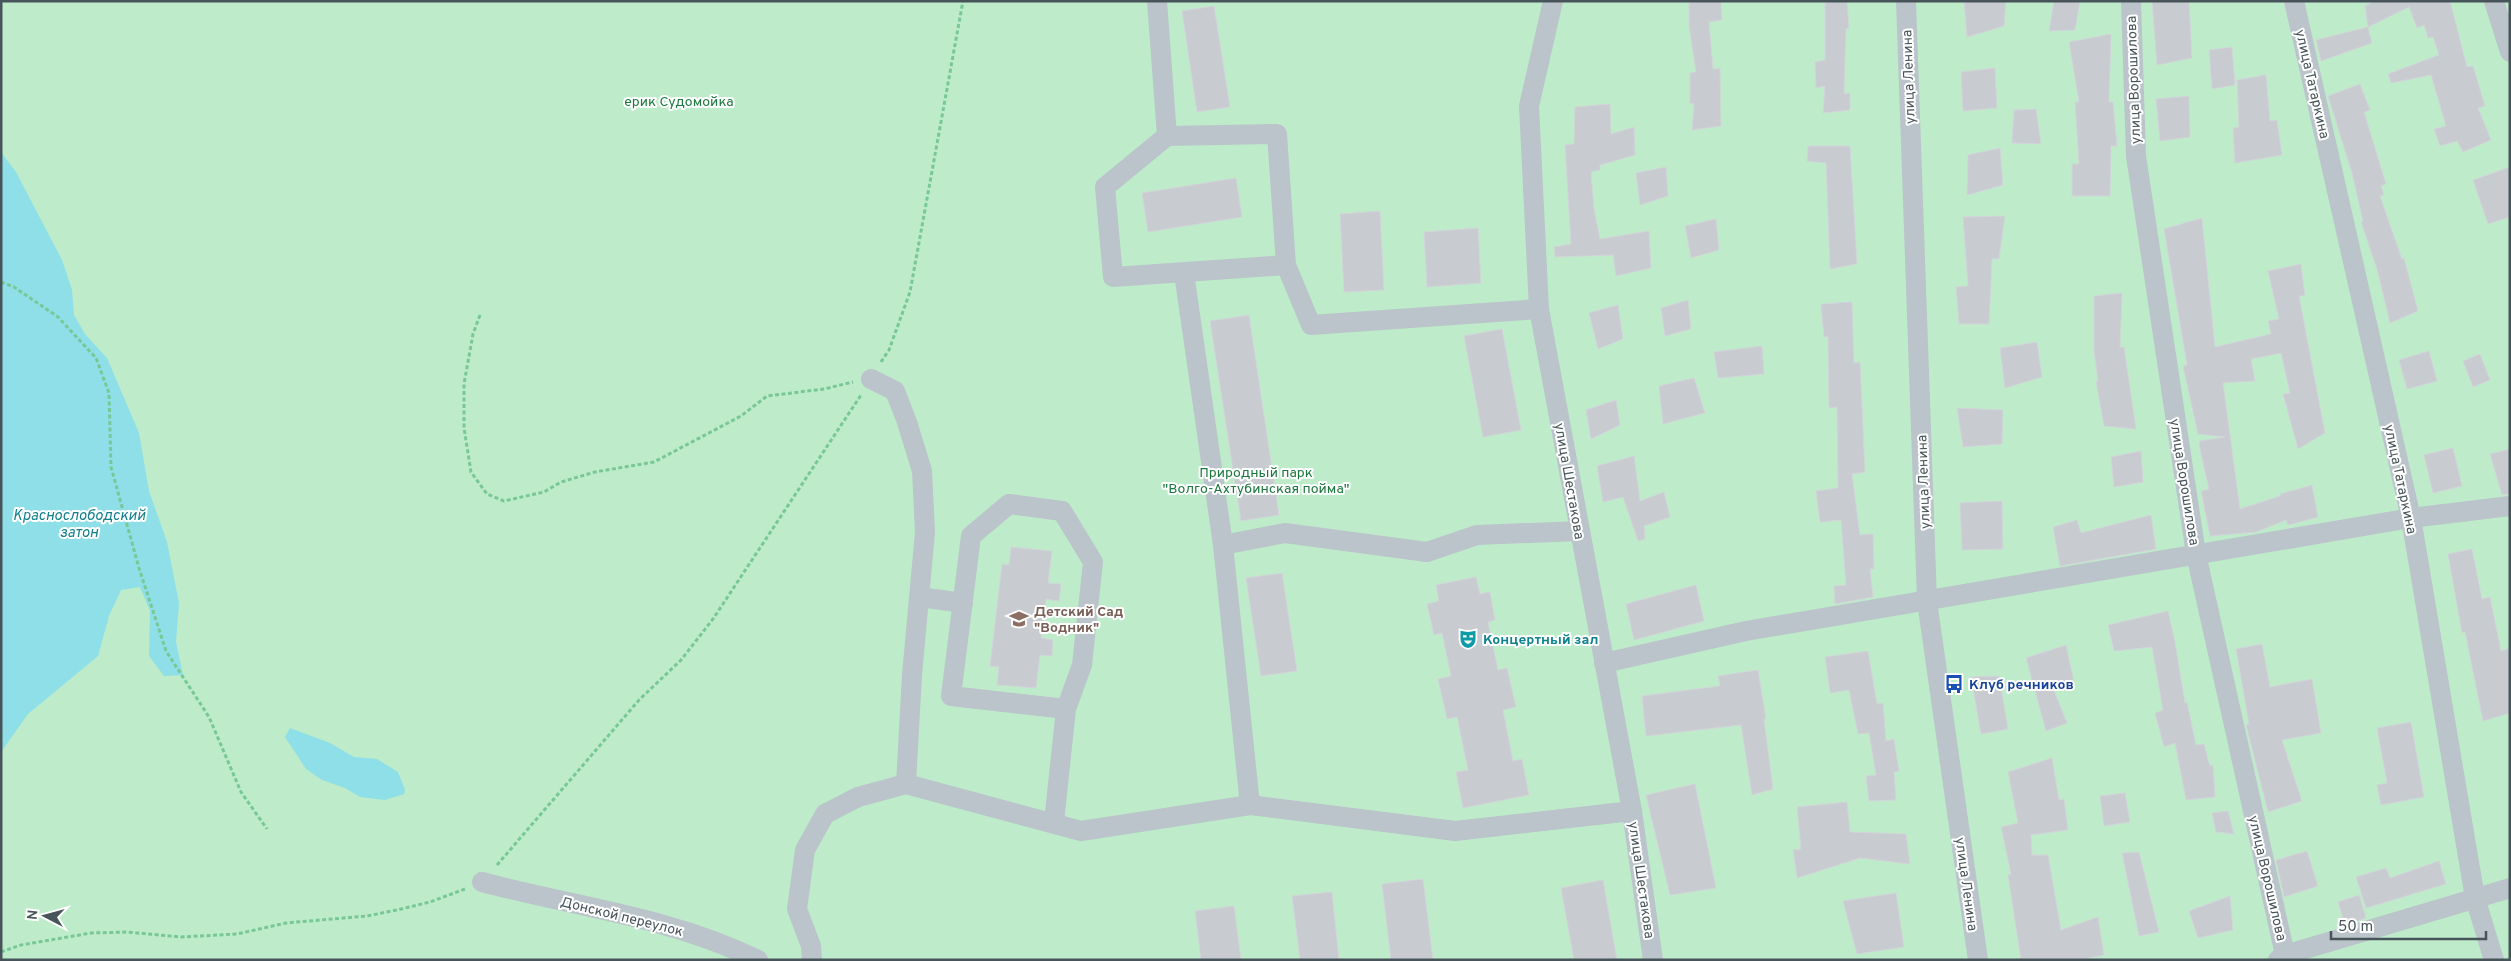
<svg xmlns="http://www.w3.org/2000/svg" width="2511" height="961" viewBox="0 0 2511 961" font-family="Overpass,sans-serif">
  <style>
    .green { fill: #beecca }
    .water { fill: #8edfe7 }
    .building { fill: #c8ccd0; stroke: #d2d5d9 }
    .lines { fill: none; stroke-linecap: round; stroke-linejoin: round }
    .path { stroke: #78c897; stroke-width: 3; stroke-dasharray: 4 2.5; stroke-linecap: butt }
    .minor { stroke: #bac4ca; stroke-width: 20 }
    .labels { text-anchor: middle; stroke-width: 4; stroke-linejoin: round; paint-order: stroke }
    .street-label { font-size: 14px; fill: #47545a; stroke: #fff }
    .park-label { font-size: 14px; fill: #1c783f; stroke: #fff }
    .education-label { font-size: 14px; font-weight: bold; fill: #785e54; stroke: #fff; text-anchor: start }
    .culture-label { font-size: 14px; font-weight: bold; fill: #0d838f; stroke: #fff; text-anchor: start }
    .transit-label { font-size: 14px; font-weight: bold; fill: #164399; stroke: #fff; text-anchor: start }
    .water-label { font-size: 15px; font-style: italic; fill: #14808b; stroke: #fff }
  </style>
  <rect width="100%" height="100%" fill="#f0eeee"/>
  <!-- green -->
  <rect class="green" x="1" y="1" width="2509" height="959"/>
  <!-- water -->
  <g class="water">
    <path d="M1,152L16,172L62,260L72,290L74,315L85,334L107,358L139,433L149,491L167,542L179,603L176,642L183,675L164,676L149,656L150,611L140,587L121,590L109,616L98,656L28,714L1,752Z"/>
    <path d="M290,728L330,743L354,757L377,759L398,772L405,790L404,794L385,800L360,797L345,788L322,780L306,769L285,737Z"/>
  </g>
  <!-- building -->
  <g class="building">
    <path d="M1689,1H1721L1722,20L1709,22L1713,69L1720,68L1721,126L1692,130L1694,103L1690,104V73L1696,72L1689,26Z"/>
    <path d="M1825,1H1847L1849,28L1846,29L1844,94L1850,93V110L1823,113L1825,86L1816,88L1815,62L1825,60Z"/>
    <path d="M1964,1H2006L2004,26L1967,37Z"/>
    <path d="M2054,1H2080L2075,30L2049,31Z"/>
    <path d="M2152,1H2189L2192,58L2157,65Z"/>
    <path d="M2374,1H2450L2467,67L2473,66L2485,106L2478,108L2491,140L2463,152L2457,141L2440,146L2434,129L2446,126L2431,75L2391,83L2388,74L2439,55L2433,37L2428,38L2424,25L2417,28L2409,7L2368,27L2365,6Z"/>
    <path d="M1214,6L1230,107L1197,112L1182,11Z"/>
    <path d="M2368,27L2372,43L2321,61L2316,40Z"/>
    <path d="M2111,34L2109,102H2113L2117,146H2111L2110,196H2072V164H2079L2075,102H2079L2069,42Z"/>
    <path d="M2232,47L2235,85L2212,89L2209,50Z"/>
    <path d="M1995,68L1997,108L1963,111L1961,72Z"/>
    <path d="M2266,75L2270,121L2277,120L2282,155L2235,163L2233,128L2239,127L2237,80Z"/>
    <path d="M2360,84L2370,110L2364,112L2386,184L2381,186L2384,195L2380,196L2402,259L2404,258L2418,311L2390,323L2377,269L2361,222L2363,221L2352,173L2328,96Z"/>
    <path d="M2189,96L2190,137L2160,141L2156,99Z"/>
    <path d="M1610,104L1611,134L1634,127L1635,155L1600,165V170L1591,172L1594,209L1600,239L1649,231L1651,268L1616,276L1613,255L1555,257L1554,247L1571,244L1565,145L1574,144L1575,107Z"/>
    <path d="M2036,109L2041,144L2012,143L2014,110Z"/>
    <path d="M1808,146H1850L1857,264L1830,269L1826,163L1807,161Z"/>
    <path d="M2000,148L2003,185L1967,195L1968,155Z"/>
    <path d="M1666,167L1668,196L1640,205L1636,173Z"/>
    <path d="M2510,167V217L2488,224L2473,180Z"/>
    <path d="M1236,178L1242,217L1148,232L1142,193Z"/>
    <path d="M1380,211L1384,290L1344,292L1340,214Z"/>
    <path d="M2005,216L1999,259H1992L1989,324H1959L1956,287L1968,286L1963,217Z"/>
    <path d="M2202,218L2215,347L2271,334L2268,321L2279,319L2268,271L2301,264L2305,296H2299L2325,433L2298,449L2283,394L2290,393L2281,353L2251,359L2255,381L2223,383L2240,509L2280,496V494L2312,485L2318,517L2288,525L2286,520L2256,532L2210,536L2201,491L2209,489L2199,445L2200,441L2225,437L2198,434L2183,366L2187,365L2164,229Z"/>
    <path d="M1716,219L1719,250L1691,258L1685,226Z"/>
    <path d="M1478,228L1481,283L1427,287L1424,232Z"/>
    <path d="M2122,293L2120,347H2124L2136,429L2104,426L2096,381H2098L2094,350V296Z"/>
    <path d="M1688,300L1691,329L1665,336L1661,308Z"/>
    <path d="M1852,302L1854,363L1860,362L1865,472L1852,474L1860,535L1873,534L1874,569H1870L1873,597L1835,604L1834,586L1846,585L1841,520L1820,522L1816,491L1838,488L1837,407L1829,408L1828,337H1824L1821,304Z"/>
    <path d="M1618,305L1623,339L1598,349L1589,313Z"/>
    <path d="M1249,315L1279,515L1241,521L1210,321Z"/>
    <path d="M1502,329L1521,430L1483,437L1464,336Z"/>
    <path d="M2037,342L2042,377L2005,388L2000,348Z"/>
    <path d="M1762,346L1764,374L1718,378L1714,352Z"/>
    <path d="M2429,351L2437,381L2407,389L2399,360Z"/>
    <path d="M2480,354L2490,380L2473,387L2463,361Z"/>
    <path d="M1694,378L1705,413L1663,424L1659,386Z"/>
    <path d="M1616,400L1620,425L1591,439L1586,410Z"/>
    <path d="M1957,408L2003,410L2002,444L1963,447Z"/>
    <path d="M2453,448L2462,486L2433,493L2424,455Z"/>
    <path d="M2510,449V494L2502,495L2490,454Z"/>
    <path d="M2141,451L2143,482L2114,487L2111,457Z"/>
    <path d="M1634,456L1640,501L1664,492L1670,517L1644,526L1645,539L1638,541L1623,497L1603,502L1597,466Z"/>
    <path d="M2002,501L2003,549L1962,550L1960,503Z"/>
    <path d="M2151,515L2156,549L2060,566L2053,527L2077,520L2081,533Z"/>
    <path d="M1011,547L1052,551L1048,583L1061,584L1059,601L1046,599L1041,638L1053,640L1052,656L1040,655L1036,688L997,685L999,667L990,666L1002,564L1009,565Z"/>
    <path d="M2472,549L2482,599L2490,597L2501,651L2510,648V713L2483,721L2465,632L2462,633L2448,554Z"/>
    <path d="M1282,573L1297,671L1261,676L1246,578Z"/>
    <path d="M1476,577L1480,594L1490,592L1495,620L1488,622L1498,670L1507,668L1516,707L1503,710L1513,761L1522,759L1529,795L1463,808L1456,772L1468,770L1457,717L1447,719L1438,679L1451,676L1442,633L1434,635L1427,604L1439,601L1436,585Z"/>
    <path d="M1696,585L1704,621L1634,640L1626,604Z"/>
    <path d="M2168,611L2175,642L2185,703L2187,702L2196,745L2204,744L2210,766L2213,765L2215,797L2186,800L2175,743L2164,747L2155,713L2163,710L2152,647L2114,651L2108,625Z"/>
    <path d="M2262,644L2270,687L2312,679L2321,733L2282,740L2302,801L2268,812L2246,725L2249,724L2236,649Z"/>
    <path d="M2066,645L2074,682L2053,688L2067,723L2046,731L2026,658Z"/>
    <path d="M1868,651L1877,704L1883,703L1886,741L1894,739L1899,771L1894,772L1896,800L1869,801L1866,776L1876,775L1869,733L1858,734L1849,690L1830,693L1825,657Z"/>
    <path d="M1758,670L1766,719H1764L1773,789L1752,795L1741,725L1646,736L1642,696L1720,686L1718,676Z"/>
    <path d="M1999,676L2008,729L1981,734L1971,677Z"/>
    <path d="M2411,722L2424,797L2381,805L2377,785L2387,783L2377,728Z"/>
    <path d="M2052,758L2059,800L2064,799L2068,830L2031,835L2032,855H2048L2061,930L2098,917L2104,955L2080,960H2021L2008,875L2011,874L2001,827L2018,823L2008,772Z"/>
    <path d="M1695,784L1716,888L1670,895L1646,795Z"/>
    <path d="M2125,793L2130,822L2104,826L2100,796Z"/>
    <path d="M1847,802L1850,832L1906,834L1910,864L1860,858L1797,878L1793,850L1801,849L1797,807Z"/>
    <path d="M2228,811L2234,834L2216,832L2212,813Z"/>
    <path d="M2307,851L2318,886L2284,897L2276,860Z"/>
    <path d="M2139,852L2159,932L2139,936L2122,853Z"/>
    <path d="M2439,861L2446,884L2366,908L2356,877L2386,868L2390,878Z"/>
    <path d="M1423,879L1433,960H1391L1382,884Z"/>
    <path d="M1603,880L1617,960H1574L1561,888Z"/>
    <path d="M1332,892L1339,960H1300L1292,896Z"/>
    <path d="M1896,893L1904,947L1857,954L1843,901Z"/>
    <path d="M2359,895L2366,918L2345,925L2338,902Z"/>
    <path d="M2230,896L2233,930L2198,938L2189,911Z"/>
    <path d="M1234,906L1241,960H1201L1195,911Z"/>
  </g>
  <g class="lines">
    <!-- path -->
    <g class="path">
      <path d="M1,282L14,287L58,317L96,358L109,393L111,467L139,568L166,651L209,717L241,792L267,829"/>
      <path d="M480,315L473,334L464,384V428L471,472L487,494L504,501L544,492L561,482L595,472L654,462L741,416L767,396L824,389L853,382"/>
      <path d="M881,362L889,350L910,292L963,1"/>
      <path d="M497,865L639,700L681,660L713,619L861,395"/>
      <path d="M1,952L21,945L91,933L127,932L181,937L237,934L286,923L367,916L397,910L430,902L465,889"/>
    </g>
    <!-- minor -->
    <g class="minor">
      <path d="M1157,1L1167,136"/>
      <path d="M1553,1L1529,106L1539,309L1632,811L1653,960"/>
      <path d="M1906,1L1927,601L1978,960"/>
      <path d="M2131,1L2136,156L2196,554L2285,955"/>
      <path d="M2294,1L2411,518L2475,898L2494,960"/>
      <path d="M2494,1L2510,52"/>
      <path d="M1286,265L1277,134L1167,136L1105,187L1113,277L1286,265L1311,325L1539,309"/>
      <path d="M1184,273L1223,545L1250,805"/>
      <path d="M871,379L895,391L907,422L922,471L925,532L912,675L906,784"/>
      <path d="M1223,545L1285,533L1427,552L1477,535L1580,531"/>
      <path d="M920,597L963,603"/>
      <path d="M1604,663L1746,631L2411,518L2510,506"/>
      <path d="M1054,822L1066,709L951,696L971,536L1009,504L1062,511L1093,562L1082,665L1066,709"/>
      <path d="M482,882C575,907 671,917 758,960"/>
      <path d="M812,960L811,946L797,909L805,850L825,814L858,797L906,784L1081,831L1250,805L1455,831L1632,811"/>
      <path d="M2278,960L2285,955L2510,888"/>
    </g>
  </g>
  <!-- icons -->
  <defs>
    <g id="school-bare" transform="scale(1.5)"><path d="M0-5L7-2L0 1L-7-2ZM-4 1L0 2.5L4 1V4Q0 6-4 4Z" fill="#8d6e63" stroke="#fff" stroke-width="2.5" paint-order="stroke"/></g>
    <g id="theatre-bare" transform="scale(1.5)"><path d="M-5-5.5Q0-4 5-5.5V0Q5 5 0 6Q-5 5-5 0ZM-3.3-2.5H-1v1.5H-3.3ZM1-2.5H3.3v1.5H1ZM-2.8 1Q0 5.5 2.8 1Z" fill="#0f9aa8" stroke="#fff" stroke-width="2.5" paint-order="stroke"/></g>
    <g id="bus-bare" transform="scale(1.5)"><path d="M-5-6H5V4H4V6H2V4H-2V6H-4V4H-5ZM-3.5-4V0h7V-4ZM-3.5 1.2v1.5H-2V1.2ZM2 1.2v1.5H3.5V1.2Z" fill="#1a4fb4" stroke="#fff" stroke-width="2.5" paint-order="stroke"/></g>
  </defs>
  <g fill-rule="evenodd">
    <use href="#school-bare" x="1019" y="619"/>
    <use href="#theatre-bare" x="1468" y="639"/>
    <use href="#bus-bare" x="1954" y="684"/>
  </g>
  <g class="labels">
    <!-- street labels -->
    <g class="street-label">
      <text transform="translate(1908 77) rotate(-92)" y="5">улица Ленина</text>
      <text transform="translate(2133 80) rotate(-92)" y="5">улица Ворошилова</text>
      <text transform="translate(2313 84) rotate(77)" y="5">улица Татаркина</text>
      <text transform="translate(2401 479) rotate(78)" y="5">улица Татаркина</text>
      <text transform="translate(1570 481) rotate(80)" y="5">улица Шестакова</text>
      <text transform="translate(1923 482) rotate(-92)" y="5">улица Ленина</text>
      <text transform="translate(2185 482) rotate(81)" y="5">улица Ворошилова</text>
      <text transform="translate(2268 878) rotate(77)" y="5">улица Ворошилова</text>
      <text transform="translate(1642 880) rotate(82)" y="5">улица Шестакова</text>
      <text transform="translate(1967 884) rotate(82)" y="5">улица Ленина</text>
      <text transform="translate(622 916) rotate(14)" y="5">Донской переулок</text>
    </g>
    <!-- park labels -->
    <g class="park-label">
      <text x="679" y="106">ерик Судомойка</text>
      <text x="1256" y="477">Природный парк<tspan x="1256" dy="16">"Волго-Ахтубинская пойма"</tspan></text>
    </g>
    <!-- education labels -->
    <g class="education-label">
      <text x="1034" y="616">Детский Сад<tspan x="1034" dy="16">"Водник"</tspan></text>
    </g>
    <!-- culture labels -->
    <g class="culture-label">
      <text x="1483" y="644">Концертный зал</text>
    </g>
    <!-- transit labels -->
    <g class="transit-label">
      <text x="1969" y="689">Клуб речников</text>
    </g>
    <!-- water labels -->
    <g class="water-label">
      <text x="79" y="520">Краснослободский<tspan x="79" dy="17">затон</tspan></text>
    </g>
  </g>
  <!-- border -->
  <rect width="2511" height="961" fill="none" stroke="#47545a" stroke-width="5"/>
  <!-- north arrow -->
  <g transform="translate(45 916) rotate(276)" stroke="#ffffff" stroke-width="4" paint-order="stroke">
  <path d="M0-4L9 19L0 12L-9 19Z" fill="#47545a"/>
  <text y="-8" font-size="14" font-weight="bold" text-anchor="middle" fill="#47545a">N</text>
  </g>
  <!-- scale -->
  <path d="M2331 931v8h155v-8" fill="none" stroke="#47545a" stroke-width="2.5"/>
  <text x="2338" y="931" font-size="15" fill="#47545a" stroke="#ffffff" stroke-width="4" paint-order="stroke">50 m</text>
</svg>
